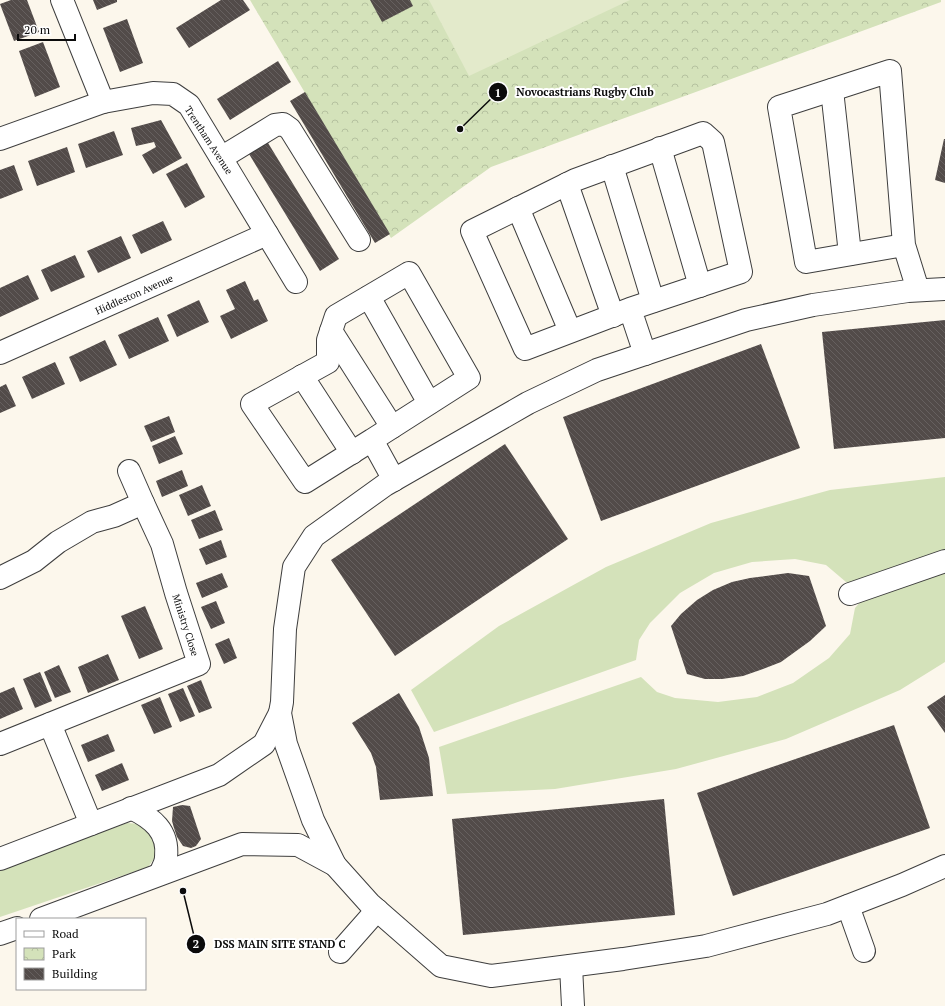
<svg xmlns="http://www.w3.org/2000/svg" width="945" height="1006" viewBox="0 0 945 1006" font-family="'PT Serif',serif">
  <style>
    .grass { fill: #d4e2ba }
    .park { fill: url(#park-crowns) }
    .pitch { fill: #e3eacb }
    .building { fill: url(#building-back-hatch) }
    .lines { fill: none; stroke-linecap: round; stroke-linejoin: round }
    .minor-casing { stroke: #3e3e3e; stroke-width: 24 }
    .minor { stroke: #fff; stroke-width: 22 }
    .labels { text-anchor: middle; stroke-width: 4; stroke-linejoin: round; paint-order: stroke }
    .street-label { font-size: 10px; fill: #0b0b0b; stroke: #fff }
    .leader { fill: none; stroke: #0b0b0b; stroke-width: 1.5 }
    .callout-dot { fill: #0b0b0b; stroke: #fff; stroke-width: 1.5 }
    .mark-label { font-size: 12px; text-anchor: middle; font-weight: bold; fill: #fff }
    .callout-label { font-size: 11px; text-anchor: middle; font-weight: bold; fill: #0b0b0b; stroke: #fff; stroke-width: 4; stroke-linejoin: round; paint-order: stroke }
  </style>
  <defs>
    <pattern id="park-crowns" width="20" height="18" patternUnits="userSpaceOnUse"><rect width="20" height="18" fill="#d4e2ba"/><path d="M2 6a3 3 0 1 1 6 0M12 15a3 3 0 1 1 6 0" fill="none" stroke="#b5c19f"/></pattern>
    <pattern id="building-back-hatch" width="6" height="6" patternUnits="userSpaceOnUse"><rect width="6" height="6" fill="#524b49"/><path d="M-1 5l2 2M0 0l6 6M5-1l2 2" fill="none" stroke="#66605f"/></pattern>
  </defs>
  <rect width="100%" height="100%" fill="#fcf7ec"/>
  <!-- grass -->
  <g class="grass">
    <path d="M945,477V553L857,584L846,582L826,565L795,559L752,562L714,573L680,593L650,623L639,640L636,660L434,732L411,690L499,626L606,567L711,523L830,490Z"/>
    <path d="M945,571V662L900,690L786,739L676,769L555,789L447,794L439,747L641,677L657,692L675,698L718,702L757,697L793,683L829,658L850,634L855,608L862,600Z"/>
    <path d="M127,823L141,824L152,832L157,844L156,856L148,867L0,917V869Z"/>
  </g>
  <!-- park -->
  <path class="park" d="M250,0H941V2L491,167L391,238Z"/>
  <!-- pitch -->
  <path class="pitch" d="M429,0H630L469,76Z"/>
  <!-- building -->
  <g class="building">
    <path d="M11,0H27L39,32L14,41L0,4Z"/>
    <path d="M93,0H117V2L97,10Z"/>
    <path d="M221,0H243L250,10L189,48L176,28Z"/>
    <path d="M370,0H410L413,6L382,22Z"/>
    <path d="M127,19L143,63L120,72L103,28Z"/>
    <path d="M43,42L60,87L35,97L19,51Z"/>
    <path d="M278,61L291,82L230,120L217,99Z"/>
    <path d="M305,92L390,234L375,243L290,101Z"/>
    <path d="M161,120L182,158L153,174L142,155L156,147L154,142L136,146L131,128Z"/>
    <path d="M114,131L123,155L86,168L78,144Z"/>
    <path d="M265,138L339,259L320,271L246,149Z"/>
    <path d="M944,139H945V183L935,180Z"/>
    <path d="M67,147L75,172L37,186L28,161Z"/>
    <path d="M187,163L205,197L185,208L166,174Z"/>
    <path d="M14,165L23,190L0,199V170Z"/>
    <path d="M163,221L172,240L141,254L132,235Z"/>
    <path d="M121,236L131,258L98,273L87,251Z"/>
    <path d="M75,255L85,277L51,292L41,270Z"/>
    <path d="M28,275L39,299L0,317V288Z"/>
    <path d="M245,281L254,301L258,299L268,321L231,339L220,316L235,309L226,290Z"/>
    <path d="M199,300L209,322L177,337L167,315Z"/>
    <path d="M158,317L169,341L129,359L118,335Z"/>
    <path d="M945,320V438L834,449L822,332Z"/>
    <path d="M105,340L117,365L80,382L69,357Z"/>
    <path d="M761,344L800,448L601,521L563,417Z"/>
    <path d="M55,362L65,384L32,399L22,377Z"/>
    <path d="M6,384L16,406L0,413V387Z"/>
    <path d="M169,416L175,432L151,442L144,426Z"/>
    <path d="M175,436L183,454L159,464L152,446Z"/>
    <path d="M505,444L568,539L395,656L331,560Z"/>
    <path d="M182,470L188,486L162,497L156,481Z"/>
    <path d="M202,485L211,506L188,516L179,495Z"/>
    <path d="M215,510L223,530L199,539L191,520Z"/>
    <path d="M221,540L227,557L206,565L199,549Z"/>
    <path d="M222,573L228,587L202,598L196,583Z"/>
    <path d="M788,573L809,576L826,626L810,641L781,662L763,669L743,676L722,679H705L687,674L671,626L681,614L697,600L713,590L732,582L750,578Z"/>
    <path d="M216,601L225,623L211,629L201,607Z"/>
    <path d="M145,606L163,649L139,659L121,616Z"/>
    <path d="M229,638L237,658L224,664L215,644Z"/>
    <path d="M108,654L119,680L88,693L78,667Z"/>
    <path d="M59,665L71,692L55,698L44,672Z"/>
    <path d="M40,672L52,701L35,708L23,679Z"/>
    <path d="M201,680L212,708L199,713L187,686Z"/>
    <path d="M14,687L23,709L0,719V693Z"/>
    <path d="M183,688L195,716L180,722L168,694Z"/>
    <path d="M399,693L419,727L429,758L433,796L380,800L376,767L371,753L352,723Z"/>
    <path d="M945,695V733L927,707Z"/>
    <path d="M160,697L172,727L154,734L141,705Z"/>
    <path d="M894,725L930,828L733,896L697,793Z"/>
    <path d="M108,734L115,751L88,762L81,745Z"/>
    <path d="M122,763L129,780L102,791L95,775Z"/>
    <path d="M664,799L675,915L463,935L452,819Z"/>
    <path d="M182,805L190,806L201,839L196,846L191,848L183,846L177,837L174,828L172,821L173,807Z"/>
  </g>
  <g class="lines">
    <!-- minor casing -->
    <g class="minor-casing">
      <g id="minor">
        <path d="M62,0L103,102"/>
        <path d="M832,90L850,254"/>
        <path d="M0,139L103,102L153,93L173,94L189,105L296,282"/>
        <path d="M660,148L700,286"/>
        <path d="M221,158L275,125L283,124L290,129L359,240"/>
        <path d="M612,166L653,301"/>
        <path d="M567,184L613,316"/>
        <path d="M518,208L570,331"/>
        <path d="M904,245L890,71L779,107L806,262L904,245L918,290"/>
        <path d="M945,289L908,291L813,305L746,320L597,370L528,403L385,485L314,536L294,567L285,629L282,702L280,713L286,744L313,820L335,865L370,904L441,966L491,976L623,959L706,946L827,914L902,885L945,866"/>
        <path d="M369,297L429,403"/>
        <path d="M630,309L741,272L713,142L703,133L575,180L472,231L525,349L630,309L645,354"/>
        <path d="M331,331L392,427"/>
        <path d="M0,353L267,234"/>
        <path d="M302,376L352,453"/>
        <path d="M372,440L469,378L409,273L336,316L328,340V362L252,404L305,482L372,440L394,480"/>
        <path d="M129,471L143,503"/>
        <path d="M0,578L34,561L58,542L92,522L114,516L143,503L162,544L176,593L199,664L0,744"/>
        <path d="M850,594L945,561"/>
        <path d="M50,724L91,824"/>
        <path d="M131,808C152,818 169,831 166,857C166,863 162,869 160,874"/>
        <path d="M0,859L219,775L264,744L280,713"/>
        <path d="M848,906L864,951"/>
        <path d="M41,919L242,844L298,845L335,865"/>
        <path d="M0,934L17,928"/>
        <path d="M340,952L377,910"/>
        <path d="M571,966L573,1006"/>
      </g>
    </g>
    <!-- minor -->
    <use href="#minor" class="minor"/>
  </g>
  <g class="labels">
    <!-- street labels -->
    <g class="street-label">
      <text transform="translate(209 140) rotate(57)" y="4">Trentham Avenue</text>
      <text transform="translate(134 294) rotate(-24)" y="4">Hiddleston Avenue</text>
      <text transform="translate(186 625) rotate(72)" y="4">Ministry Close</text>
    </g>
  </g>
  <!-- callouts -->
  <path class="leader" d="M460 129L498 92M183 891L196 944"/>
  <g class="callout-dot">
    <circle cx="460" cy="129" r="4"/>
    <circle cx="183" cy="891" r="4"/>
    <circle cx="498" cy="92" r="10"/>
    <circle cx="196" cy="944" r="10"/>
  </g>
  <g class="mark-label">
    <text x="498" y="97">1</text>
    <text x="196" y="948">2</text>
  </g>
  <g class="callout-label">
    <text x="585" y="96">Novocastrians Rugby Club</text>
    <text x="280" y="948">DSS MAIN SITE STAND C</text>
  </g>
  <!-- legend -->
  <rect x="16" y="918" width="130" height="72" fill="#ffffff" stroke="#9d9d9d"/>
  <rect x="24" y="931" width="20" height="6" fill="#ffffff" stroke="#9d9d9d"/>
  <text x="52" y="938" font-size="12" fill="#0b0b0b">Road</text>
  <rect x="24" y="948" width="20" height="12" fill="url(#park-crowns)" stroke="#9d9d9d"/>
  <text x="52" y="958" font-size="12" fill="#0b0b0b">Park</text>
  <rect x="24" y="968" width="20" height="12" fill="url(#building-back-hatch)" stroke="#9d9d9d"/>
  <text x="52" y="978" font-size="12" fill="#0b0b0b">Building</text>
  <!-- scale -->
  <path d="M18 34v6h57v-6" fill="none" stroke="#0b0b0b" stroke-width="2"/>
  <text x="24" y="34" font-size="12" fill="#0b0b0b" stroke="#ffffff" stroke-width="3" paint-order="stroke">20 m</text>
</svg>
